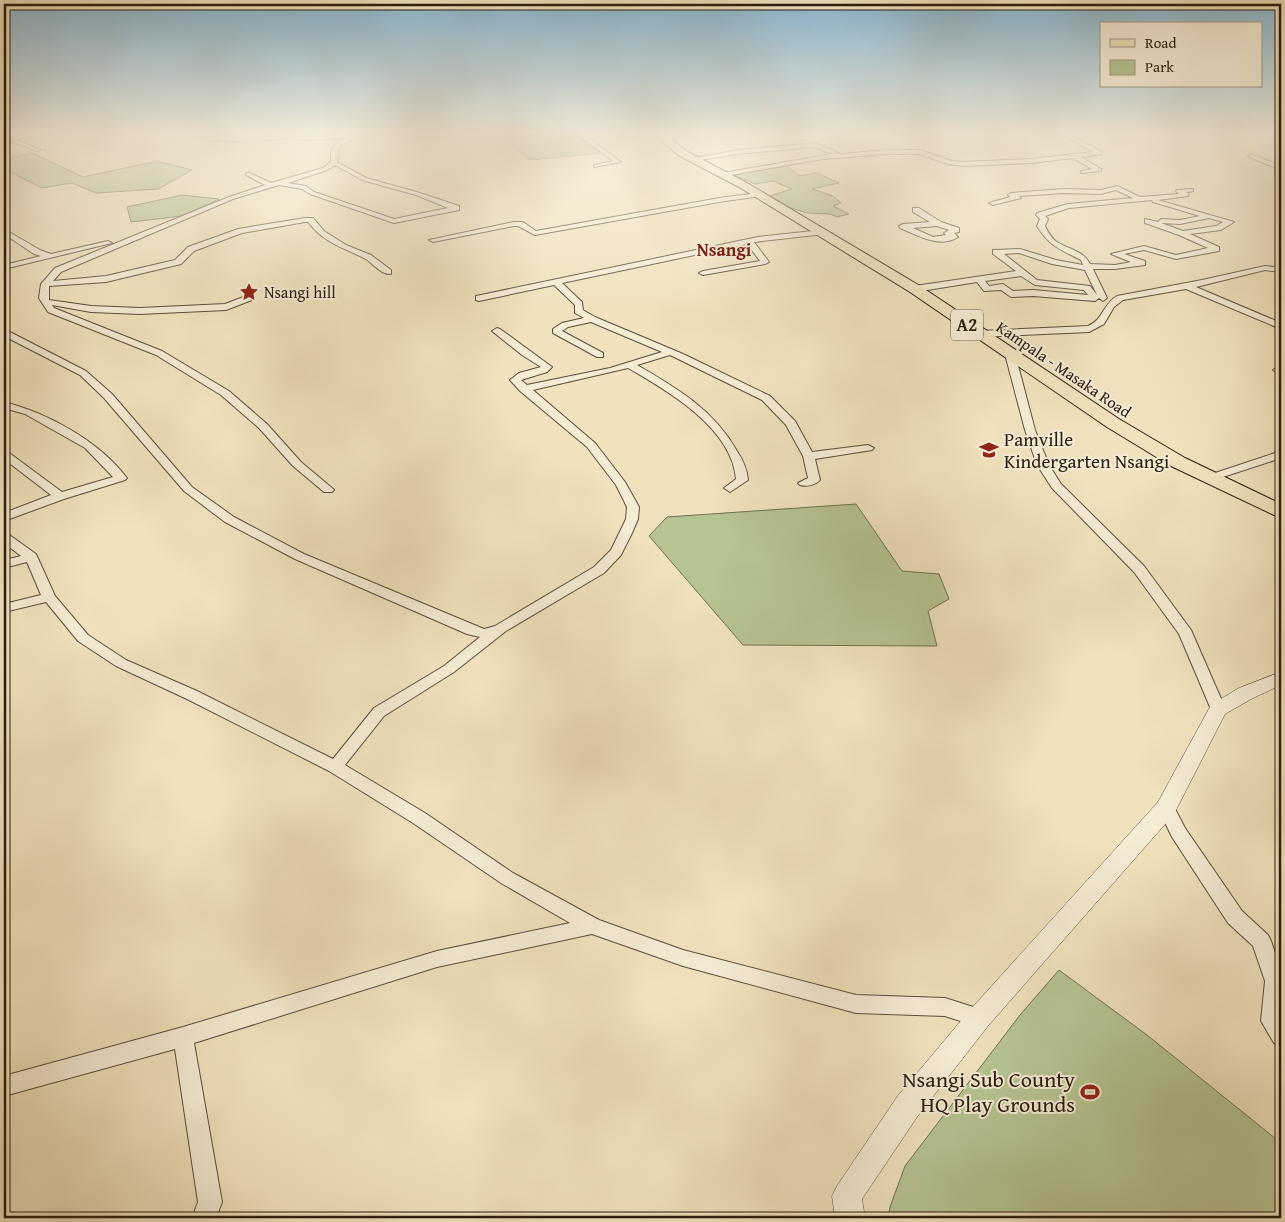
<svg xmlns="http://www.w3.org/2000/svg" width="1285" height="1222" viewBox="0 0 1285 1222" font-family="'Gentium Book Plus',serif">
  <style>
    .green { fill: #b6c493; stroke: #707052 }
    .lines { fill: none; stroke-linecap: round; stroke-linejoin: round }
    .minor-casing { stroke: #5c4e3c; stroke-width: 2 }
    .tertiary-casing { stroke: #5c4e3c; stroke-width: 1 }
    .primary-casing { stroke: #2a1d11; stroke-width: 2 }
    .minor { fill: #f5ecd4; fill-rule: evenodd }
    .tertiary { fill: #f5ecd4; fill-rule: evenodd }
    .primary { fill: #f0e2bd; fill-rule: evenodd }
    .labels { text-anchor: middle; stroke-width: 4; stroke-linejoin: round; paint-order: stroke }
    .far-poi-label { font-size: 16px; fill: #2a1d11; stroke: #f5ecd4; text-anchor: start }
    .far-street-label { font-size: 16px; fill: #2a1d11; stroke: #f5ecd4 }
    .far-quarter-label { font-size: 18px; font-weight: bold; fill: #7a1f14; stroke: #f5ecd4 }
    .shield { fill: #f5ecd4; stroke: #675b4c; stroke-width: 1 }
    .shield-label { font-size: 18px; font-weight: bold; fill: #2a1d11 }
    .poi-label { font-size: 19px; fill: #2a1d11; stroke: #f5ecd4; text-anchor: start }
    .near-poi-label { font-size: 22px; fill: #2a1d11; stroke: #f5ecd4; text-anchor: end }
  </style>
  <rect width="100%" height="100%" fill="#f0e2bd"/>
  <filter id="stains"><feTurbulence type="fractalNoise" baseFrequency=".004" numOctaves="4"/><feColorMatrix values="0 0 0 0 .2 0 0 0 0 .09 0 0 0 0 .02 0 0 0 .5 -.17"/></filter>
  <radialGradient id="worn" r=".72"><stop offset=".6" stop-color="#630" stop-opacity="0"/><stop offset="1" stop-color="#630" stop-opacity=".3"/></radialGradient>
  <!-- green -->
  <g class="green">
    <path d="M572,132L600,153L530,160L503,138Z"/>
    <path d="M32,153L83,177L157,161L192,170L158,189L96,193L72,183L42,188L4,169V159Z"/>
    <path d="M787,166L799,176L816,173L839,183L812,189L833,196L841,203L833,206L849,214L837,217L830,214L807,213L788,207L770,196L792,189L773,181L755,184L732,174Z"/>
    <path d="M182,195L219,199L182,216L131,222L127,207Z"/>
    <path d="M856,504L902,571L939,574L949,599L928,611L937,646L743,645L649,536L667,517Z"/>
    <path d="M1059,970L1147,1035L1281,1143V1218H888L890,1207L905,1166L1020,1015Z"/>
  </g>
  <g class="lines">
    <!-- minor casing -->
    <g class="minor-casing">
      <g id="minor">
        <path d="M183,132L240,138L291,134L306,136L388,132L475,134L542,132L539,134L475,138L388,136L355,137L339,147L337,162L366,178L420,193L459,206V210L394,223L310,194L302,189L279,185L233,199L61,272L53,281L106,276L175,260L188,247L238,229L305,218H313L324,231L346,245L371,255L391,270V274C381,275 373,263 364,258C340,246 326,244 308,222H305L242,233L194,251L181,264L106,282L49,286V300L91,306L140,308L225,304L246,296H252V300L226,310L140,314L91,312L52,305L54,308L162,351L229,391L267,424L301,462L332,488L334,490L332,492H324L293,466L259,428L221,395L156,355L48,312L39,298L41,284L55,268L229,197L265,185L246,175V173H250L271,183L323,168L331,162C331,146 332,146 346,138L306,140L291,138L240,142L210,140ZM335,165L362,180L416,195L448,208L394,219L314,192L306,186L288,183L327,170Z"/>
        <path d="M574,132H581L621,162L594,167V165L613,161Z"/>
        <path d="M778,132H785L787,134L784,136Z"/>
        <path d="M971,132H979L983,135L978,136Z"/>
        <path d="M1061,132H1072L1069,134L1102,152V154L1081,157L1101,169V171L1081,173V171L1092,169L1073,158L1031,163L964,166L948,164L919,154H885L823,159L725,176L722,174L723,173L832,154L814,147L738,154L693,161L690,159L738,150L815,143L841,154L885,150H920L951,161L964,162L1031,159L1093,152L1061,134Z"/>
        <path d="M1264,132L1281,134V138L1265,133Z"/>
        <path d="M4,136H8L41,150L36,151L4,138Z"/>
        <path d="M1251,154L1281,166V170L1249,157L1248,156Z"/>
        <path d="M1117,186L1140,197L1179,194L1176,191L1177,190L1193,189V191L1187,192L1189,195L1188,196L1158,200L1234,222L1221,230L1190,234L1219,247V251L1176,259L1144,250L1124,254L1145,261V265L1115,269H1093L1107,298L1103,301L1099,298L1095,301L1033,296L1011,297L1001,290L984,291L977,282L915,292L911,289L915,286L1016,271L993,254V250H996L1020,249L1056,260L1083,265L1081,260C1061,250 1049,246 1037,226L1040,219L1036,215L1037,213L1068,204L1133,198L1116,190L1101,194L1064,193L1019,196L1021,198L993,205L989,203L1010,197L1008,195L1011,193L1064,189L1101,190ZM1152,200L1153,202L1200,216L1180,220L1161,219L1158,222L1145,219V223L1179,235L1208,248L1176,255L1144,246L1111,254L1131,262L1115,265L1090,264C1084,251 1068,249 1057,242C1051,238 1048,232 1045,226L1048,219L1045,216L1069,208ZM1209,218L1223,222L1216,226L1183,231L1161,223L1180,224ZM1019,253L1052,264L1085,270L1097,295L1090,286L1037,280L1004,254ZM1021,276L1035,285L1084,290L1088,295L1033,290L1013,291L1003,284L989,286L985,281Z"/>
        <path d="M760,193L763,195L762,196L725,201L535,235L518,226H514L433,242L429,240L514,222H523L536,231L725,197Z"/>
        <path d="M913,208H919L941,222L959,228V232L954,233L958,237C940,249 917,235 900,228L899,226L903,224L930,222L913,212ZM937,226L949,230L944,233L946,235L933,237L913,228Z"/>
        <path d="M4,229L40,250L51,254L108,241L112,243L4,269V265L41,256L34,254L4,234Z"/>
        <path d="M822,230H825V234L754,242L769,262L765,264L703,275L699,273L703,271L760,261L747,244L562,283L582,302L583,310L595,317L683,354L770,396L795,421L812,452L868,445L874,448L872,450L815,459L820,480C816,485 806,487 800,485L798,483L808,478L803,456L786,425L762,400L670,355L637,365C677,388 714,410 737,451C743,460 747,469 748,480L730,492L724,488L736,479C732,428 668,391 628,368L533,390L595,443L625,482L639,507L638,519L632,533L621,555L604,573L506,631L454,672L384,716L345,765L425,813L513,873L599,920L683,950L856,995L945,998L986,1011L989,1018L986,1025L979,1027L945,1016L856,1013L683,966L592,934L437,967L194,1043L222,1202L216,1218H192L198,1202L175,1049L4,1096V1076L183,1027L437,951L570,923L501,883L413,823L329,771L187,699L116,666L78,641L46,602L4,612V604L41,595L27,562L4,568V560L21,556L4,543V533L8,534L36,554L55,596L88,635L126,660L197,691L333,759L374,708L444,666L480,637L467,634L295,559L225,522L184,491L104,398L80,375L4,336V329L86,371L112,394L192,487L234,517L304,554L484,629L495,626L594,567L611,550L626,519L627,507L616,485L587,447L520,391L510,380L519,373L541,367L522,355L492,331L497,328L500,329L552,367L547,372L521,380L527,385L610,368L662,352L591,322L568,327L562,331L603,353V357H597L553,333V329L562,323L584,318L575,313V305L554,285L479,301L476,300V296L758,237Z"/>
        <path d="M1265,266L1281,268V272L1265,270L1196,287L1281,323V329L1186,289L1123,300L1114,307L1104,324L1089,332L980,337L975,334L980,331L1088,326C1103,320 1103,304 1117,296L1202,280Z"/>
        <path d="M1010,351L1015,354L1035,430L1049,465L1061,484L1144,566L1191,630L1226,710L1223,714L1218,715L1213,714L1179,634L1134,572L1052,488L1037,465L1025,430L1005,354Z"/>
        <path d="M1278,367L1281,368V375L1273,370Z"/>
        <path d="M4,402C48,413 99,441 127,478L125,480L64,499L4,521V513L51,495L4,459V451L8,452L62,492L113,477L85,448L25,414L4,408Z"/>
        <path d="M1281,451V458L1214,480L1210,481L1204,478L1206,476Z"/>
        <path d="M1166,802L1172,803L1185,828L1242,911L1268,935L1271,941L1281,971V1045L1274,1043L1261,1021L1265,981L1253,946L1228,923L1172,837L1158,808L1160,803Z"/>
      </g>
    </g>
    <!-- tertiary casing -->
    <g class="tertiary-casing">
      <path id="tertiary" d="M1281,672V685L1253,698L1225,714L1174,814L988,1026L917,1117L862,1199L865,1218H835L832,1196L837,1186L897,1097L970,1010L1158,802L1211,705L1239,688Z"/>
    </g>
    <!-- primary casing -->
    <g class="primary-casing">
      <g id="primary">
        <path d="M23,132H55L50,135L4,140V134Z"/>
        <path d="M652,132H663L686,151L747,183L920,286L1119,419L1185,458L1281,504V517L1274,515L1171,466L1107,427L910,292L739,187L678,155Z"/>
      </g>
    </g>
    <!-- minor -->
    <use href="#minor" class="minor"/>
    <!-- tertiary -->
    <use href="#tertiary" class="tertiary"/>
    <!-- primary -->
    <use href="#primary" class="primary"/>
  </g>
  <!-- sky -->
  <linearGradient id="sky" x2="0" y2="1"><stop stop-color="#89b8d4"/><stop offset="0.44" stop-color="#f8f2e1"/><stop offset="1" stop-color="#f8f2e1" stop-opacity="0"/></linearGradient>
  <rect width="1285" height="303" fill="url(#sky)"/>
  <!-- icons -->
  <defs>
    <g id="sight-bare" transform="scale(1.5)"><path d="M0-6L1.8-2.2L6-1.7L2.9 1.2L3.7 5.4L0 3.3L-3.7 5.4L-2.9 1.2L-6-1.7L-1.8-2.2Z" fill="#8f2418" stroke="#f5ecd4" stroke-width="2.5" paint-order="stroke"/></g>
    <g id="school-bare" transform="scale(1.5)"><path d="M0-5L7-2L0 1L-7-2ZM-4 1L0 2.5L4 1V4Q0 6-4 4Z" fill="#8f2418" stroke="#f5ecd4" stroke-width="2.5" paint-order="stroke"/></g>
    <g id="stadium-bare" transform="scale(1.5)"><path d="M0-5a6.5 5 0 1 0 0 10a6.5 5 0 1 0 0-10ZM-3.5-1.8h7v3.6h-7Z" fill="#8f2418" stroke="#f5ecd4" stroke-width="2.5" paint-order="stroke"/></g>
  </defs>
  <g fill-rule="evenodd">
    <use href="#sight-bare" x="249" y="292"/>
    <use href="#school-bare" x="989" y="450"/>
    <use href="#stadium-bare" x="1090" y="1092"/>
  </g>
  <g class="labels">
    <!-- far-poi labels -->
    <g class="far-poi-label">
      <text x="264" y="298">Nsangi hill</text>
    </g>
    <!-- far-street labels -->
    <g class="far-street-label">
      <text transform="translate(1064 369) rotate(34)" y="6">Kampala - Masaka Road</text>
    </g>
    <!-- far-quarter labels -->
    <g class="far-quarter-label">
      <text x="724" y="256">Nsangi</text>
    </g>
    <!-- shield labels -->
    <rect class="shield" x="951" y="309.5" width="32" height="31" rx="4"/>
    <g class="shield-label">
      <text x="967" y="331">A2</text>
    </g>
    <!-- poi labels -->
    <g class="poi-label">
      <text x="1004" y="446">Pamville<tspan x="1004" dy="22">Kindergarten Nsangi</tspan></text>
    </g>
    <!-- near-poi labels -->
    <g class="near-poi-label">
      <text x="1075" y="1087">Nsangi Sub County<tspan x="1075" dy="25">HQ Play Grounds</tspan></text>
    </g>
  </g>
  <!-- margin -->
  <rect width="1285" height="1222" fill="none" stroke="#f0e2bd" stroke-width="20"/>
  <rect x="5" y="5" width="1275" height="1212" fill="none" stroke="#2a1d11" stroke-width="2.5"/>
  <rect x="10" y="10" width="1265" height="1202" fill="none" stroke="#2a1d11"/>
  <!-- legend -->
  <rect x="1100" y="22" width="162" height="65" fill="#f5ecd4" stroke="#a49986"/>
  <rect x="1110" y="39" width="25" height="8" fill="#f0e2bd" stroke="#a49986"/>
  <text x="1145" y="48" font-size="15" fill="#2a1d11">Road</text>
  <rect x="1110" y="60" width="25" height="15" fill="#b6c493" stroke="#a49986"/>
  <text x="1145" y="72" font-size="15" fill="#2a1d11">Park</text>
  <rect width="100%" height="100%" filter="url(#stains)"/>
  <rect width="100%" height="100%" fill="url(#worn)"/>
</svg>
